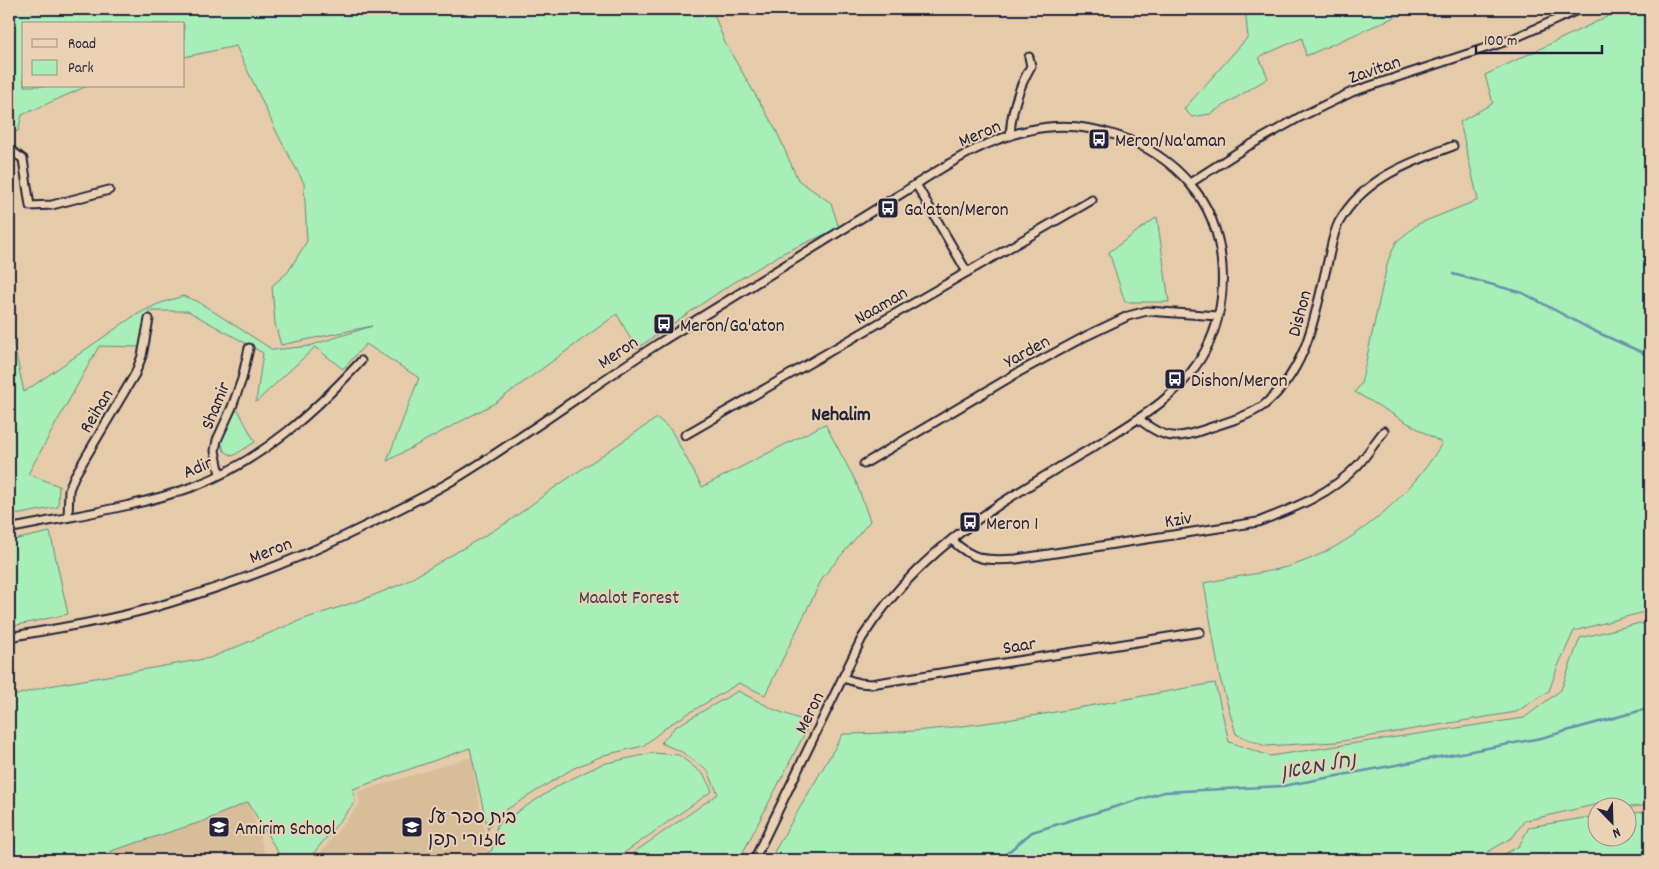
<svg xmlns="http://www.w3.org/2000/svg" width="1659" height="869" viewBox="0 0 1659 869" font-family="Dekko,'Playpen Sans Hebrew',sans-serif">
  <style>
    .built { fill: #d7bd9a }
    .green { fill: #a8eeb9; stroke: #65887a }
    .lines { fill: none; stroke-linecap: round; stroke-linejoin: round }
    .stream { stroke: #6592a9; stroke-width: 2.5 }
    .minor-casing { stroke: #22223b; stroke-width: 11 }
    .minor { stroke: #ecd2b4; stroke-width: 7 }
    .labels { text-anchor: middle; stroke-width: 4; stroke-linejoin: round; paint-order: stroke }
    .street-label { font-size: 19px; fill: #22223b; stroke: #ecd2b4 }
    .poi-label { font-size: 19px; fill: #22223b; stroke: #ecd2b4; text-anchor: start }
    .park-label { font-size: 19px; fill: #36414e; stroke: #ecd2b4 }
    .neighbourhood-label { font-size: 20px; font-weight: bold; fill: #22223b; stroke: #ecd2b4 }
    .water-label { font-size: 20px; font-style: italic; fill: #333e57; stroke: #ecd2b4 }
  </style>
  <rect width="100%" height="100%" fill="#e5cba9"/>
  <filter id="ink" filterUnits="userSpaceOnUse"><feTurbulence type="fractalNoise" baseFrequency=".02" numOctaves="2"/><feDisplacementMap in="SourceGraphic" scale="10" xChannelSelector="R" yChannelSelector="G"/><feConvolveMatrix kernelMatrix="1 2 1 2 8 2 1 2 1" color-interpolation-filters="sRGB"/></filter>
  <g filter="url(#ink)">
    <!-- built -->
    <g class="built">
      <path d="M471,757L488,851L468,860H315L360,803L358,792Z"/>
      <path d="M249,802L267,860H96L114,850L204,821Z"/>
    </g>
    <!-- green -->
    <g class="green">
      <path d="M9,9H712L725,43L776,130L798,180L831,203L839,228L783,253L725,288L636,349L617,314L495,403L387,461L419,378L366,344L343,369L315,347L256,402L263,353L188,311H149L141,347L99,346L28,474L59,486L58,507L9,516V323L24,392L134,316L158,304L183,296L197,301L273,350L309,346L372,326L281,345L275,324L272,286L288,272L307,241L304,183L280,139L236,46L184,57V24H24V86H87L22,115L18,131L9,133Z"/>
      <path d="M1245,9H1427L1397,16L1306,56L1302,38L1259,57L1268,78L1210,114L1192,117L1184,109L1248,37Z"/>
      <path d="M1616,9H1650V617L1644,612L1574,631L1558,666L1549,691L1516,712L1336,742L1265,746L1236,734L1220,678L1204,583C1231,577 1260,574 1287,567C1348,550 1411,497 1442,443L1355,392L1361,384L1388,261L1396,242L1418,224L1478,200L1460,122L1493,103L1485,75L1617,12Z"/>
      <path d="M1157,217L1169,302H1125L1109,252Z"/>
      <path d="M238,410L255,442L233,456L224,451L221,442L235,412Z"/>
      <path d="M657,418L671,430L702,487L825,424L856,482L870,521L823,577L765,695L739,683L669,725L643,746L604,755L572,769L493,818L488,830L470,748L353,789L355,802L308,860H279V854L248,802L204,821L114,850L96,860H9V697L49,686L210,658L301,620L367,598L404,583L508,522L554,488Z"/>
      <path d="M50,532L68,614L13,626L9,607V541Z"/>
      <path d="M1640,623L1650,629V805L1632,807L1598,804L1524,821L1513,837L1481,856L1468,860H786L774,852L843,734C967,734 1092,704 1215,683L1229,742L1270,756L1524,718L1561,690L1580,638Z"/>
      <path d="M738,691L775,710L810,723L739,860H623L718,794L708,771L682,752L661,743L675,727Z"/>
      <path d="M653,753L679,755L704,775L712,791L614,860H477L492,850L497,825L561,784L602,764Z"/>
      <path d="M1650,811V860H1494L1519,846L1529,827L1596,816V836H1626L1627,814Z"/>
    </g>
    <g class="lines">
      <!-- stream -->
      <g class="stream">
        <path d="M1453,274L1523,293L1592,330L1650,356"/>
        <path d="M999,860L1032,832L1164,792L1283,786L1541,738L1650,708"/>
      </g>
      <!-- minor casing -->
      <g class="minor-casing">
        <g id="minor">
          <path d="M1010,136C1011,112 1019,87 1031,66L1029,57"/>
          <path d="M9,149L23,159L30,206L52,205L109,190"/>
          <path d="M1190,183L1243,149L1300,117L1352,92L1510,40L1580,9"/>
          <path d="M916,184L967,272"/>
          <path d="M1139,419C1168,443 1179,438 1212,427C1228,422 1251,415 1264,405C1307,370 1314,319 1326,269C1330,255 1332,235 1339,222C1364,178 1409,163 1453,146"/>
          <path d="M685,435L1092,200"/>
          <path d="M864,464L1019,372L1086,336L1128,316L1147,311L1218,316"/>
          <path d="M220,474L215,451L217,440L232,407L242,379L249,348"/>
          <path d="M68,517L69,490L74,477L135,374L142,356L149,319"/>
          <path d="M9,529C70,516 135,508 195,486C261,461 314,412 361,361"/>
          <path d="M952,540C973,561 988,561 1016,559L1258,522C1294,508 1331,494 1358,465C1367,455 1375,442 1384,431"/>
          <path d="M9,637C63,627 119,619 172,602C234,583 297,560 355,531C390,514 427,496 460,476C527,435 590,388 656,345C689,324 723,304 756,283C804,254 851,224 899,195C941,169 979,141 1030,130C1086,117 1153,140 1190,184C1228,227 1232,301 1205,351C1181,396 1137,420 1095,446C1064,464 1033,483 1003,502C948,538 897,582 862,638L754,860"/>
          <path d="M843,678L859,683L871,684L1200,632"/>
        </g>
      </g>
      <!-- minor -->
      <use href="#minor" class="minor"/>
    </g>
  </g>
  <!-- icons -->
  <defs>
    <g id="bus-square" transform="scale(1.125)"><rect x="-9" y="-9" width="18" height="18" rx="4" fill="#22223b" stroke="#ecd2b4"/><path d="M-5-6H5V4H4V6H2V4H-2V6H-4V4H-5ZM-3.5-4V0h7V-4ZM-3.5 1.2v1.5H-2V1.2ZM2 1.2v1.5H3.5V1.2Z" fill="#fff"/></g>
    <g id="school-square" transform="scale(1.125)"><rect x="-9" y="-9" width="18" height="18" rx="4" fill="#22223b" stroke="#ecd2b4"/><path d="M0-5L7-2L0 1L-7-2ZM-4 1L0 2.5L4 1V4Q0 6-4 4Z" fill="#fff"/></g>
  </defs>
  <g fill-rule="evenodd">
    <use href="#bus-square" x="1099" y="139"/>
    <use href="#bus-square" x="888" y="208"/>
    <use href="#bus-square" x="664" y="324"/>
    <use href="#bus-square" x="1175" y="379"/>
    <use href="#bus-square" x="970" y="522"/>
    <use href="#school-square" x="219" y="827"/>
    <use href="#school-square" x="412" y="827"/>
  </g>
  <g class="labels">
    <!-- street labels -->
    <g class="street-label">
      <text transform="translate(1374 68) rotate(-19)" y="7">Zavitan</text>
      <text transform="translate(979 132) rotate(-23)" y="7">Meron</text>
      <text transform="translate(880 304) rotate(-30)" y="7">Naaman</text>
      <text transform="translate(1298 313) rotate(-75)" y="7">Dishon</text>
      <text transform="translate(1026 350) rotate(-29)" y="7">Yarden</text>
      <text transform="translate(617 351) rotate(-34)" y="7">Meron</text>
      <text transform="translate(214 405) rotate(-68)" y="7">Shamir</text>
      <text transform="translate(95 410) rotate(-59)" y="7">Reihan</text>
      <text transform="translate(197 466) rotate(-23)" y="7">Adir</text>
      <text transform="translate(1178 518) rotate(-9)" y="7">Kziv</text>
      <text transform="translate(270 549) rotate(-21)" y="7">Meron</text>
      <text transform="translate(1019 644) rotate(-9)" y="7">Saar</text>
      <text transform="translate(808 712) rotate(-64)" y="7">Meron</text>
    </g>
    <!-- poi labels -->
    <g class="poi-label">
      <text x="1115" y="146">Meron/Na'aman</text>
      <text x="904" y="215">Ga'aton/Meron</text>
      <text x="680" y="331">Meron/Ga'aton</text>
      <text x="1191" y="386">Dishon/Meron</text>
      <text x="986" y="529">Meron 1</text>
      <text x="428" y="823">בית ספר על<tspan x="428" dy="22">אזורי תפן</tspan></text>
      <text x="235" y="834">Amirim School</text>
    </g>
    <!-- park labels -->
    <g class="park-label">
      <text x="629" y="603">Maalot Forest</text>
    </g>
    <!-- neighbourhood labels -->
    <g class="neighbourhood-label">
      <text x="841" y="420">Nehalim</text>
    </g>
    <!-- water labels -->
    <g class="water-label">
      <text transform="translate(1318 765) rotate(-10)" y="7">נחל משאן</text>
    </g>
  </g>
  <!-- margin -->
  <rect width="1659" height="869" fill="none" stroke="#ecd2b4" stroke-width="30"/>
  <rect x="15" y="15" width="1629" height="839" fill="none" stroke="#22223b" stroke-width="2" filter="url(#ink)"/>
  <!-- legend -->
  <rect x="22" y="22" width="162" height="65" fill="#ecd2b4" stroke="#9b8c84"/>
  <rect x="32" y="39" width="25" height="8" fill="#ecd2b4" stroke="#9b8c84"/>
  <text x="68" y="48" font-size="15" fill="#22223b">Road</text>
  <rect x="32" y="60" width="25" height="15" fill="#a8eeb9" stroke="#9b8c84"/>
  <text x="68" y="72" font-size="15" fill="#22223b">Park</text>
  <!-- north arrow -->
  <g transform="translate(1612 822) rotate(157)"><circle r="24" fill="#ecd2b4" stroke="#9b8c84"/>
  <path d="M0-4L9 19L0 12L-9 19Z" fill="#22223b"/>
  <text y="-8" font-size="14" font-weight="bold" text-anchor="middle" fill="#22223b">N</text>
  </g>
  <!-- scale -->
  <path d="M1476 45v8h126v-8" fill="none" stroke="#22223b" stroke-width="2.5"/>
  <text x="1484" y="45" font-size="15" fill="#22223b" stroke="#ecd2b4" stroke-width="4" paint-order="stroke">100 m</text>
</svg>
